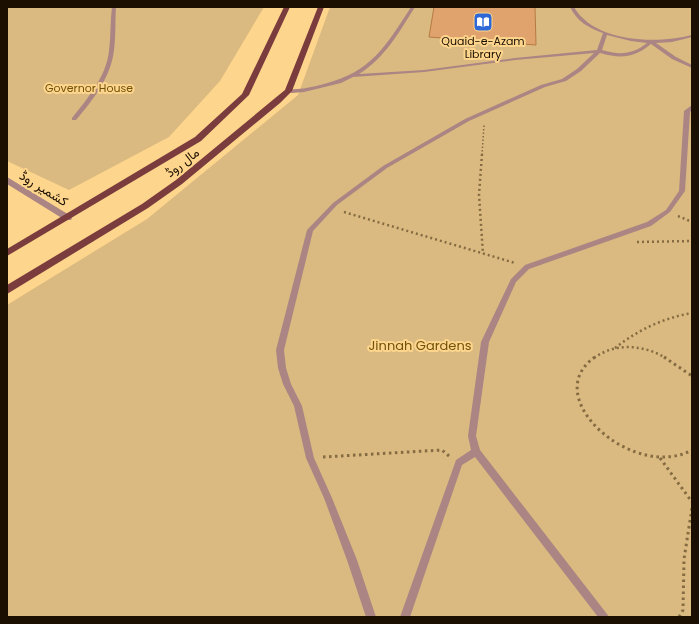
<svg xmlns="http://www.w3.org/2000/svg" width="699" height="624" viewBox="0 0 699 624" font-family="Poppins,Vazirmatn,sans-serif">
  <style>
    .green { fill: #daba80 }
    .building { fill: #e1a36d; stroke: #b57a44 }
    .lines { fill: none; stroke-linecap: round; stroke-linejoin: round }
    .path-far2 { stroke: #846b41; stroke-width: 1.5; stroke-dasharray: 1.5 2; stroke-linecap: butt }
    .path-far1 { stroke: #846b41; stroke-width: 2.5; stroke-dasharray: 2 3; stroke-linecap: butt }
    .path { stroke: #846b41; stroke-width: 3; stroke-dasharray: 2.5 3.5; stroke-linecap: butt }
    .service { fill: #aa8583; fill-rule: evenodd }
    .tertiary { fill: #aa8583; fill-rule: evenodd }
    .primary { fill: #7a3c3c; fill-rule: evenodd }
    .labels { text-anchor: middle; stroke-width: 4; stroke-linejoin: round; paint-order: stroke }
    .far-poi-label { font-size: 11px; fill: #1a0f00; stroke: #fed58c }
    .far-park-label { font-size: 11px; fill: #715208; stroke: #fed58c }
    .street-label { font-size: 13px; fill: #1a0f00; stroke: #fed58c }
    .park-label { font-size: 13px; fill: #715208; stroke: #fed58c }
  </style>
  <rect width="100%" height="100%" fill="#fed58c"/>
  <!-- green -->
  <g class="green">
    <path d="M7,7H264L220,81L169,137L69,190L7,161Z"/>
    <path d="M330,7H692V617H7V305L147,219L298,95Z"/>
  </g>
  <!-- building -->
  <path class="building" d="M434,7H535L536,45L429,37Z"/>
  <g class="lines">
    <!-- path-far2 -->
    <path class="path-far2" d="M482,155L484,125"/>
    <!-- path-far1 -->
    <g class="path-far1">
      <path d="M482,154L479,195L483,254"/>
      <path d="M344,212L515,263"/>
      <path d="M678,216L692,222"/>
      <path d="M637,242L692,241"/>
      <path d="M615,348C638,330 663,318 692,313"/>
      <path d="M594,358C616,342 644,345 666,358"/>
    </g>
    <!-- path -->
    <g class="path">
      <path d="M595,357C537,397 634,482 692,450"/>
      <path d="M664,357L692,376"/>
      <path d="M323,457L442,450L449,456"/>
      <path d="M660,458L692,502"/>
      <path d="M679,617L683,610L684,559L692,508"/>
    </g>
    <!-- service -->
    <g class="service">
      <path d="M112,7H116C115,21 116,36 114,50C111,77 93,100 76,120H72V118C88,98 106,77 109,51C111,36 110,21 112,7Z"/>
      <path d="M411,7H415C399,32 385,58 359,74L424,70L515,58L597,50L603,33C587,27 578,22 570,7H574C595,43 656,44 692,35V37L672,42L656,43L676,57L692,65V68L672,59L651,44C634,58 621,59 600,53L581,71L566,81L545,87L469,121L387,168L337,205L313,231L284,350L286,368L291,384L302,406L314,458L332,498L357,560L376,617H366L347,560L324,498L306,458L294,406L283,384L278,368L276,350L307,230L333,203L383,166L465,119L541,85L562,79L577,69L594,53L515,60L424,72L353,77L341,83L304,92L292,93L285,91L288,89C301,90 312,87 324,84C371,72 386,46 411,7ZM607,35L631,41L647,43C632,55 619,55 602,50Z"/>
      <path d="M692,105V110L690,112L685,191L670,212L651,226L529,269L516,282L489,342L476,436L480,450L607,614L609,617H598L475,457L462,465L410,617H400L455,463L456,460L471,450L468,436L481,342L511,279L525,265L647,222L666,210L679,191L684,111Z"/>
    </g>
    <!-- tertiary -->
    <path class="tertiary" d="M7,177L71,216L72,218L71,220H65L7,184Z"/>
    <!-- primary -->
    <g class="primary">
      <path d="M284,7H290L249,95L201,141L7,256V249L195,137L242,94Z"/>
      <path d="M318,7H324L292,91L280,103L182,184L148,208L7,294V285L142,204L176,180L274,99L285,90Z"/>
    </g>
  </g>
  <!-- icons -->
  <defs>
    <g id="library-square" transform="scale(1)"><rect x="-9" y="-9" width="18" height="18" rx="4" fill="#2e68d6" stroke="#fed58c"/><path d="M-6-4Q-3-5.5-.7-3.5V5Q-3 3-6 4ZM6-4Q3-5.5 .7-3.5V5Q3 3 6 4Z" fill="#fff"/></g>
  </defs>
  <g fill-rule="evenodd">
    <use href="#library-square" x="483" y="22"/>
  </g>
  <g class="labels">
    <!-- far-poi labels -->
    <g class="far-poi-label">
      <text x="483" y="45">Quaid-e-Azam<tspan x="483" dy="13">Library</tspan></text>
    </g>
    <!-- far-park labels -->
    <g class="far-park-label">
      <text x="89" y="92">Governor House</text>
    </g>
    <!-- street labels -->
    <g class="street-label">
      <text transform="translate(182 162) rotate(-38)" y="5">مال روڈ</text>
      <text transform="translate(44 188) rotate(32)" y="5">کشمیر روڈ</text>
    </g>
    <!-- park labels -->
    <g class="park-label">
      <text x="420" y="350">Jinnah Gardens</text>
    </g>
  </g>
  <!-- border -->
  <rect width="699" height="624" fill="none" stroke="#1a0f00" stroke-width="16"/>
</svg>
